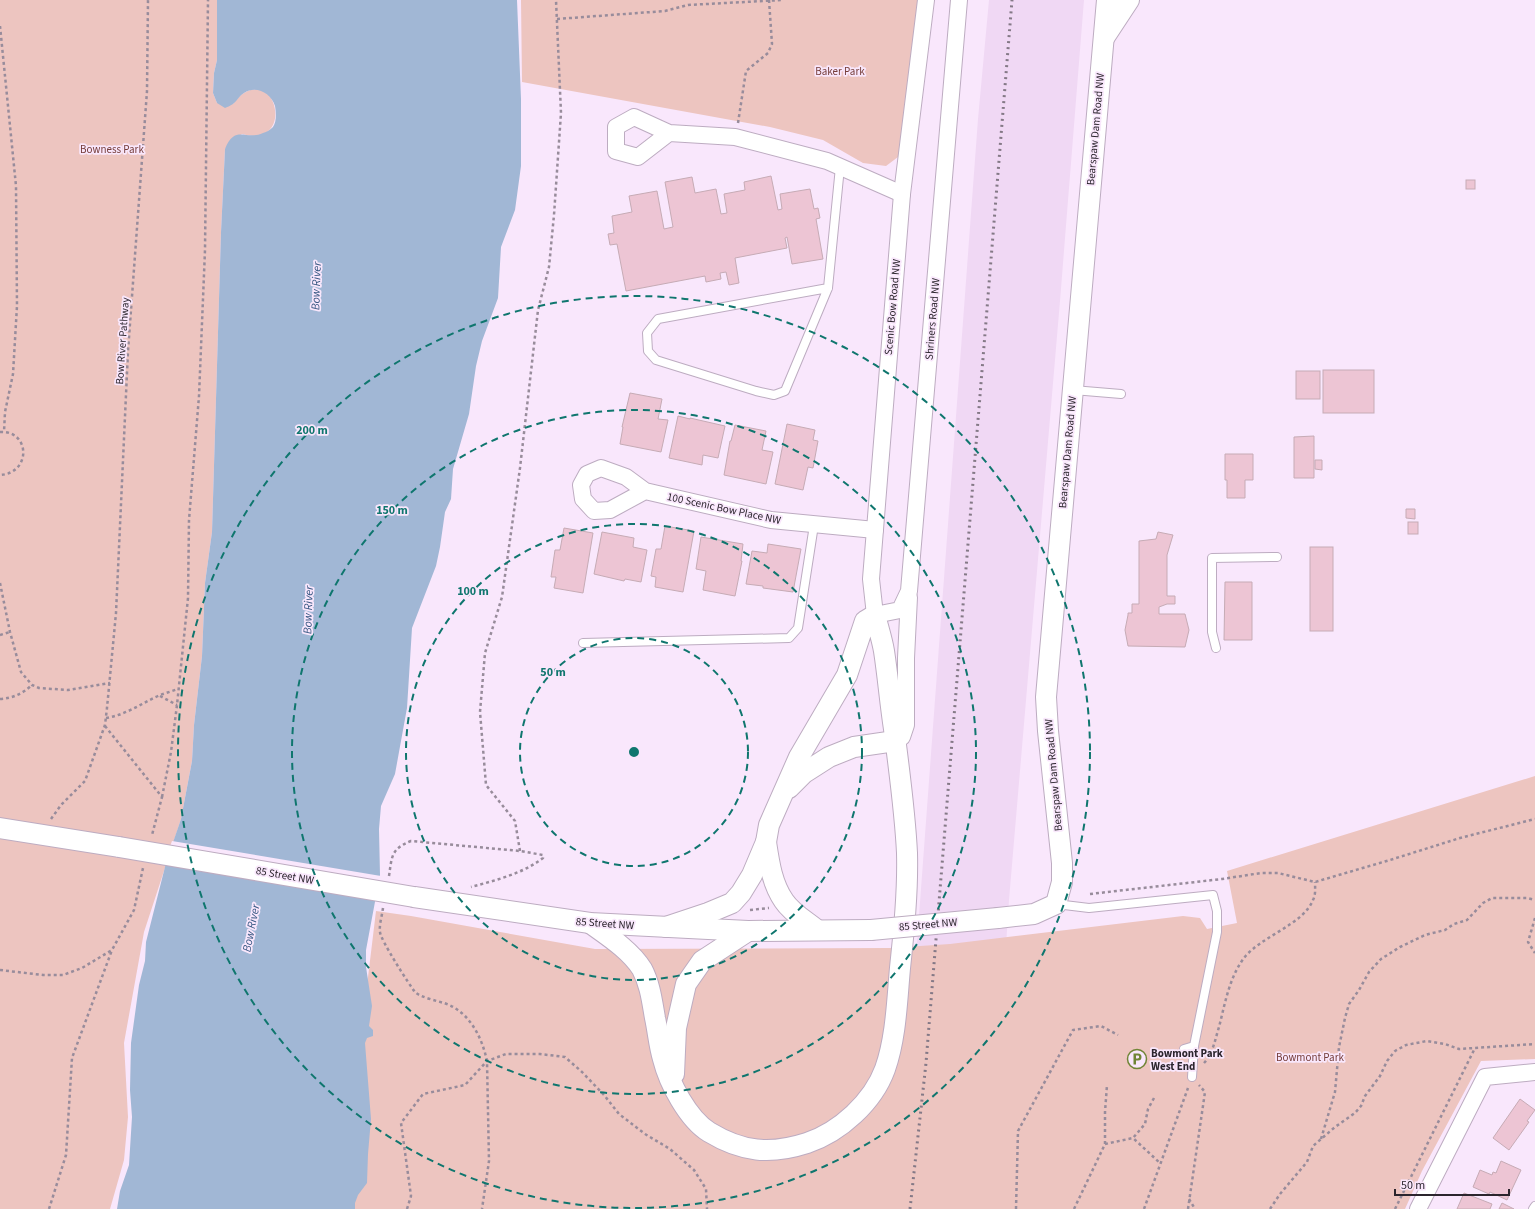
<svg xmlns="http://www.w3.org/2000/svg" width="1535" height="1209" viewBox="0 0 1535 1209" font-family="'Source Sans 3',sans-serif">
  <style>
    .built { fill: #f0d8f4 }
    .green { fill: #edc5c0 }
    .water { fill: #a1b7d5 }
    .pier { fill: #f9e7fc }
    .building { fill: #edc5d4; stroke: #c6abb5 }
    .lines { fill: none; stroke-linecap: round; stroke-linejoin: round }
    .service-casing { stroke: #bdacc1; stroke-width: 10 }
    .minor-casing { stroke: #bdacc1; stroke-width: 18 }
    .tertiary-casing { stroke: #bdacc1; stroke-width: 22 }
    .path { stroke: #988c9b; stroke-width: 2.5; stroke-dasharray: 3 3; stroke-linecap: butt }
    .service { stroke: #fff; stroke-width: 8 }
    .minor { stroke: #fff; stroke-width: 16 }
    .tertiary { stroke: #fff; stroke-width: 20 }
    .rail { stroke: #847986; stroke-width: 3; stroke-dasharray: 2 4; stroke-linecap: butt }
    .tertiary-bridge-casing { stroke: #bdacc1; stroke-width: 22; stroke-linecap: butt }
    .tertiary-bridge { stroke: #fff; stroke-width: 20 }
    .ring { fill: none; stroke: #0f766e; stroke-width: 2; stroke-dasharray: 7 5 }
    .labels { text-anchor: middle; stroke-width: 3.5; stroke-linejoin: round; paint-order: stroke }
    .park-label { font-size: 11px; fill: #753d39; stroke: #f9e7fc }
    .street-label { font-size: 11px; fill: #2b252d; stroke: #f9e7fc }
    .poi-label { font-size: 11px; font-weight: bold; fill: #2b252d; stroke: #f9e7fc; text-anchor: start }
    .water-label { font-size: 12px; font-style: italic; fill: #375782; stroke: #f9e7fc }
    .centre { fill: #0f766e; stroke: #f9e7fc; stroke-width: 2 }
    .ring-label { font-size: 12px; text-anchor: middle; font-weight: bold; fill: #0f766e; stroke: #f9e7fc; stroke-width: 3.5; stroke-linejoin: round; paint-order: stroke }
  </style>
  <rect width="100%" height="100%" fill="#f9e7fc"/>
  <!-- built -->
  <path class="built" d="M989,0H1084L1060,301L1009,900L1005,961L889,1209L913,997L978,119Z"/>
  <!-- green -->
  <g class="green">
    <path d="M0,0H217V60L214,73L213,93L217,103L233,104C236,100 240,95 244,93C280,72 292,149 242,134L225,149L221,232L212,532L205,583L202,656L194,725L192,761L181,819L144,932L124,1043L128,1117L124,1160L110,1209H0Z"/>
    <path d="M521,0H921L902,154L886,166L863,163L823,140L770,127L522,82Z"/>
    <path d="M1535,776V1059L1481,1061L1422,1171L1405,1209H340L376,911L411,916L595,949L890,948L950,944L1183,916L1200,918L1207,929L1237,923L1227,871Z"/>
  </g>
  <!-- water -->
  <path class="water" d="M217,0H517L521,99V166L515,210L501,247L498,298L482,341L476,366L469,414L453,469L451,499L445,512L440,547L436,566L412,628L407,708L395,774L381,806L379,829L380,875L366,950V967L372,1006L369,1026L373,1030V1036L367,1038L365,1043L371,1119L368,1154L367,1183L358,1195L355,1203V1209H117L120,1191L129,1165L132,1117L130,1090L131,1043L139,985L145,961L146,942L166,863L181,819L192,761L194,725L202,656L205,583L212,532L221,232L225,149C235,124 246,141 263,133C267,132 270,130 273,127C277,121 276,112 275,106C271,93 256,85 244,93C239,96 237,101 233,104C230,106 227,107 225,108L217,103L213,93L214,73L217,60Z"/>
  <!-- pier -->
  <path class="pier" d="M172,841L381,876L376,901L164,862Z"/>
  <!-- building -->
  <g class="building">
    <path d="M771,176L778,210L782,209L780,194L810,189L814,209L818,208L820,218L816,219L823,259L792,264L787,237L785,238L787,248L735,258L739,283L729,285L726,272L720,273L721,279L706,282L705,276L626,291L617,244L610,245L608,234L614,233L612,216L632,212L629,196L657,191L664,229L673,227L665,182L692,177L695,193L716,189L721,214L727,213L724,194L745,190L744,182Z"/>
    <rect x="1466" y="180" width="9" height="9"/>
    <rect x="1323" y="370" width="51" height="43"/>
    <rect x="1296" y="371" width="24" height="28"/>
    <path d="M630,393L662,399L658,419L668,420L661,452L620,444L623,427H622Z"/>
    <path d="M678,416L690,419V418L725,426L718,458L703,455L702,465L669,458Z"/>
    <path d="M787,424L815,430L813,440L818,441L813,468L808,467L803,490L775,484Z"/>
    <path d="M735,425L766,431L762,450L773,452L766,484L724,475L730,441H731Z"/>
    <path d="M1314,436V478H1294V437Z"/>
    <path d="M1225,454H1253V480H1245V498H1227V480H1225Z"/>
    <path d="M1315,460H1322V470L1315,469Z"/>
    <path d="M1406,509H1415V519L1406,518Z"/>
    <rect x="1408" y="522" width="10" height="12"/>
    <path d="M665,526L694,531L683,592L655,587L656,577L651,576L656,549H661Z"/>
    <path d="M564,528L593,533L583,593L554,588L556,577H551L555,550H560Z"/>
    <path d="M602,532L634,538L633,547L647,550L641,582L625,579L624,581L594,574Z"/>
    <path d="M1158,532L1173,535L1167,555V596H1175V604H1167L1159,607V614H1185L1189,630L1185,647L1128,646L1125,630L1128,615V613H1132V604H1139V541L1156,539Z"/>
    <path d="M701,537L743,544L741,561H742L735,596L703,590L706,571L696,569Z"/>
    <path d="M768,544L801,549L793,592L763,588V586L746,584L752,551L767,553Z"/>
    <rect x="1310" y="547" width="23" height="84"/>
    <path d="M1225,582H1252V640H1224Z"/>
    <path d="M1520,1099L1535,1110L1527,1121L1529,1122L1509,1150L1493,1138Z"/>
    <path d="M1501,1161L1521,1170L1507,1200L1490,1192L1489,1194L1473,1187L1480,1170L1492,1175L1493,1172L1496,1173Z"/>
    <path d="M1464,1193L1492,1204L1490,1209H1457Z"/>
    <path d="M1502,1203L1514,1209H1499Z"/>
  </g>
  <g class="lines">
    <!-- service casing -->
    <g class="service-casing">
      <g id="service">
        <path d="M828,288L658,319L647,333L648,351L656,360L756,391L774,395L785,391L828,288L840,167"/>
        <path d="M1073,390L1121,394"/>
        <path d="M583,643L789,638L798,628L814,525"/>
        <path d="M1216,648L1212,632V558L1277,557"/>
        <path d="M1056,904L1089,908L1213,895L1217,911V932L1194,1046L1184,1049"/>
        <path d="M1192,1077L1194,1046"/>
        <path d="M1533,1209L1535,1206"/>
      </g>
    </g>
    <!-- minor casing -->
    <g class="minor-casing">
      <g id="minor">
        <path d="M926,0L902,194L871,579L875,615L900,610L909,591L959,0"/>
        <path d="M669,133L638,157L616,151V127L634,117L669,133L735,137L827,161L902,194"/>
        <path d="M645,491L610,510L594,511L583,499L581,485L587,474L601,468L626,477L645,491L771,520L875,530"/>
        <path d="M895,741L902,737L906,725V658L909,597"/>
        <path d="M1418,1209L1485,1077L1535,1072"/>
      </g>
    </g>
    <!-- tertiary casing -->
    <g class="tertiary-casing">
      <g id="tertiary">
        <path d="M1104,38L1129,0"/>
        <path d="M789,788L804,773L829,757L854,747L895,741"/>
        <path d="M0,828L119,847"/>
        <path d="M766,842C769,862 772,884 784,901C792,913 806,921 817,930"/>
        <path d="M414,897L590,923L748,931L871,930"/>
        <path d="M998,918L1034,914L1056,904L1062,882V863L1048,731L1046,697L1107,0"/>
        <path d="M590,923C608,936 630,950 642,969C650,984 652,1001 655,1018C658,1032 659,1046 663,1059C669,1083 688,1119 709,1132C742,1152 770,1155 807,1143C840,1132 873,1102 885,1069C896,1038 897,1001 900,968C904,930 908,891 907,853C905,811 899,770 894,729C890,703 888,677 884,651C882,639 878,627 875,615L865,621L847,675L799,757L769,825L766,842L752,875L741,893L732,903L708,913L666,927"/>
        <path d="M674,1074L676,1028L686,984L702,961L748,931"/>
      </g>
    </g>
    <!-- path -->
    <g class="path">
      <path d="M557,19L665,11L688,5L782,0"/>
      <path d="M0,26L16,186L17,306L13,374L5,412L4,432"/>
      <path d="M738,123L746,71L768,53L772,44L769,0"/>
      <path d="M0,432C30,430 32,473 0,475"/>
      <path d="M0,583L10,632L21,672L32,685L39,688L68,690L110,683"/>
      <path d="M0,635L10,632"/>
      <path d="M160,696L177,705"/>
      <path d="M0,699C13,698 22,694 32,685"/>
      <path d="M106,718C126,715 142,703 160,695C166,693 172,691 178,689"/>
      <path d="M105,726L162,797L152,835"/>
      <path d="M162,797L171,752L177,705L188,598L189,520L199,396L205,250L208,0"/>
      <path d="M51,819L61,805L85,781L105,725L107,708L116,613L128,351L147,91L148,0"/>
      <path d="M520,851L515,821L486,785L480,712L485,653L502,597L520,468L538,310L549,267L554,215L561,113L556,0"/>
      <path d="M389,876C392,856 391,849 411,841L520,851L543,855V858C522,874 496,880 471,887"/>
      <path d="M1090,894L1222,879L1261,873H1278L1315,882L1390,860L1460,838L1535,819"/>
      <path d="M383,908C382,916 379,925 380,932C380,939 410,986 415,992C420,997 437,1001 444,1003C469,1011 482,1037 487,1061L489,1161L482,1209"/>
      <path d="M750,910L769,908"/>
      <path d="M1535,918L1528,942L1535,953"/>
      <path d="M0,970L43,975H63L82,968L112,950L134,910L143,868"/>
      <path d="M1204,1063C1213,1053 1215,1040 1219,1027C1225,1004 1229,978 1244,958C1261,936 1303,925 1313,900C1316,894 1315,888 1315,882"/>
      <path d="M1154,1098L1148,1109L1145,1124L1133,1138L1160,1163"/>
      <path d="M1321,1139L1335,1092L1339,1047L1345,1018L1349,1004L1359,990L1369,972L1381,959L1400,947L1425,935L1445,930L1454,924L1467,920L1483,903L1492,898H1527L1535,900"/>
      <path d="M1105,1144L1133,1138"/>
      <path d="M1189,1199L1195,1209"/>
      <path d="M49,1209L66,1155L72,1058L112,950"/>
      <path d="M407,1209L411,1196L401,1123L423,1094L465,1085L487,1061L506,1054H540L565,1057L582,1072L604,1095L619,1114L645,1134L670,1149L694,1170L706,1189L707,1209"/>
      <path d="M1016,1209L1018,1131L1073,1030L1101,1026L1118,1035"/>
      <path d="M1074,1209L1105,1144V1112L1107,1085"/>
      <path d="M1144,1209L1188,1088"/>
      <path d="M1188,1209L1205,1092L1199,1085"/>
      <path d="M1270,1209L1280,1194L1307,1162L1313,1146L1335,1127L1355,1113L1361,1106L1365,1096L1380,1076L1387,1061L1395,1051L1406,1045L1427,1041L1445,1044L1459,1049L1535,1044"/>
      <path d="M1395,1209L1475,1048"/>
    </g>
    <!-- service -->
    <use href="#service" class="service"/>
    <!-- minor -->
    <use href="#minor" class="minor"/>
    <!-- tertiary -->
    <use href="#tertiary" class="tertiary"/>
    <!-- rail -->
    <path class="rail" d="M910,1209L926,1063L1012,0"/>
    <!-- tertiary-bridge casing -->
    <g class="tertiary-bridge-casing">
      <g id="tertiary-bridge">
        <path d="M119,847L414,897"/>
        <path d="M871,930L998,918"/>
      </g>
    </g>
    <!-- tertiary-bridge -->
    <use href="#tertiary-bridge" class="tertiary-bridge"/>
  </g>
  <!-- distance rings -->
  <g class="ring">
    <circle cx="634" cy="752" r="114"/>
    <circle cx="634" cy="752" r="228"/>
    <circle cx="634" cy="752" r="342"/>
    <circle cx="634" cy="752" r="456"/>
  </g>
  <!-- icons -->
  <defs>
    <g id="parking-ring" transform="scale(1)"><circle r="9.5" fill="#f9e7fc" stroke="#708536" stroke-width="1.5"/><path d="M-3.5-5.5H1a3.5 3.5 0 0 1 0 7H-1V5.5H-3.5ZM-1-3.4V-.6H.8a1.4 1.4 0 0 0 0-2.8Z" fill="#708536"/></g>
  </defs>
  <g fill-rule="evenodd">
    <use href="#parking-ring" x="1137" y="1059"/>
  </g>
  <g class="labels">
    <!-- park labels -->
    <g class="park-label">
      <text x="840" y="75">Baker Park</text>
      <text x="112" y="153">Bowness Park</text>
      <text x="1310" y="1061">Bowmont Park</text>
    </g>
    <!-- street labels -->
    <g class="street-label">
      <text transform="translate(1095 129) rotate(-85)" y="4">Bearspaw Dam Road NW</text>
      <text transform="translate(892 307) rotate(-85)" y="4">Scenic Bow Road NW</text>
      <text transform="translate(932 319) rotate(-85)" y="4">Shriners Road NW</text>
      <text transform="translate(122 341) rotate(-86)" y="4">Bow River Pathway</text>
      <text transform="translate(1067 452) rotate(-85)" y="4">Bearspaw Dam Road NW</text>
      <text transform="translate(724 508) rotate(12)" y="4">100 Scenic Bow Place NW</text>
      <text transform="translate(1053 775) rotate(-95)" y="4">Bearspaw Dam Road NW</text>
      <text transform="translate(285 875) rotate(10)" y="4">85 Street NW</text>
      <text transform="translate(605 923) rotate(4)" y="4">85 Street NW</text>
      <text transform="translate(928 924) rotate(-5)" y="4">85 Street NW</text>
    </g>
    <!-- poi labels -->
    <g class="poi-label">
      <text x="1151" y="1057">Bowmont Park<tspan x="1151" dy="13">West End</tspan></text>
    </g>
    <!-- water labels -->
    <g class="water-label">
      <text transform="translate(316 286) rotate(-88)" y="4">Bow River</text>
      <text transform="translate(308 610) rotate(-88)" y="4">Bow River</text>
      <text transform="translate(251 928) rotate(-79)" y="4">Bow River</text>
    </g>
  </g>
  <circle cx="634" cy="752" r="6" class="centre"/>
  <g class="ring-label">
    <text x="312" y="434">200 m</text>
    <text x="392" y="514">150 m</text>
    <text x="473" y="595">100 m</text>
    <text x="553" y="676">50 m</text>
  </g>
  <!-- scale -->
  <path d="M1395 1189v6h114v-6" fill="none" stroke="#2b252d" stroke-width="2"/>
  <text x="1401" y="1189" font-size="12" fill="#2b252d" stroke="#f9e7fc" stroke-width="3" paint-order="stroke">50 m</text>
</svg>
